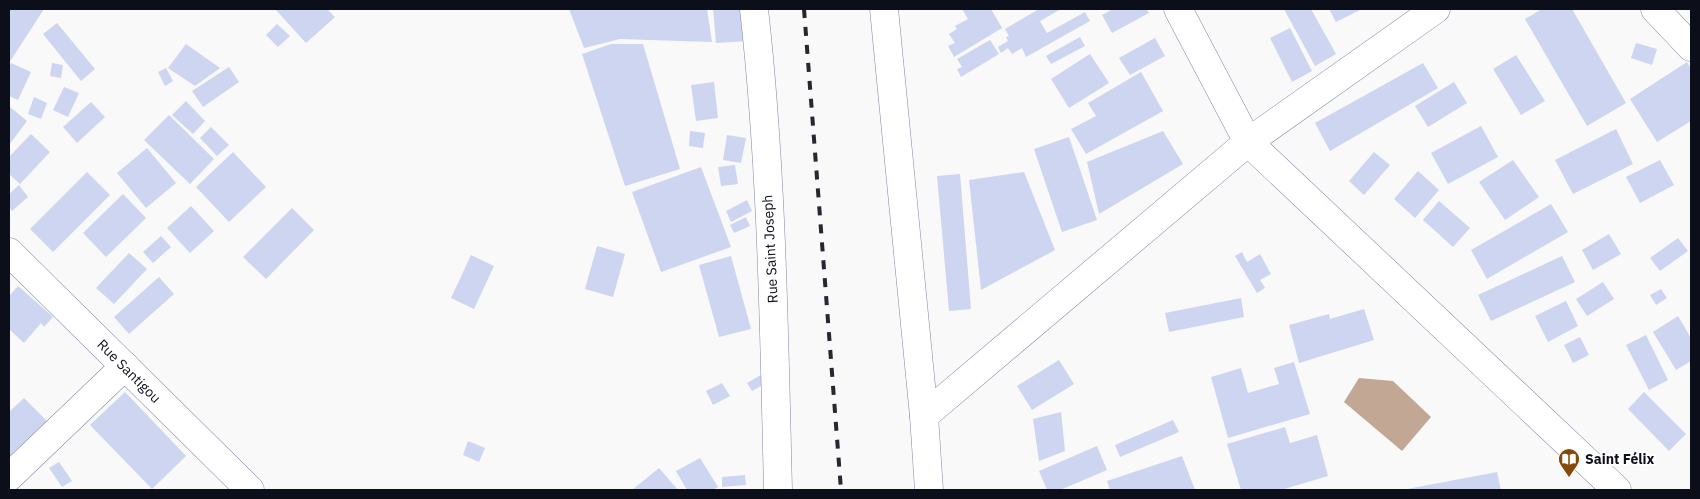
<svg xmlns="http://www.w3.org/2000/svg" width="1700" height="499" viewBox="0 0 1700 499" font-family="'IBM Plex Sans',sans-serif">
  <style>
    .water { fill: #c1a794 }
    .building { fill: #cdd5f1 }
    .lines { fill: none; stroke-linecap: round; stroke-linejoin: round }
    .minor-casing { stroke: #7f87a6; stroke-width: 29 }
    .minor { stroke: #fff; stroke-width: 28 }
    .rail { stroke: #252731; stroke-width: 4; stroke-dasharray: 9 9; stroke-linecap: butt }
    .labels { text-anchor: middle; stroke-width: 4; stroke-linejoin: round; paint-order: stroke }
    .street-label { font-size: 14px; fill: #0c0e19; stroke: #fff }
    .poi-label { font-size: 14px; font-weight: bold; fill: #0c0e19; stroke: #fff; text-anchor: start }
  </style>
  <rect width="100%" height="100%" fill="#f9f9f9"/>
  <!-- water -->
  <path class="water" d="M1359,378L1393,381L1431,417L1402,451L1344,402Z"/>
  <!-- building -->
  <g class="building">
    <path d="M9,9H44L9,63Z"/>
    <path d="M275,9H327L335,17L306,43Z"/>
    <path d="M569,9H707L712,42L620,39L584,48Z"/>
    <path d="M713,9H746L748,41L716,43Z"/>
    <path d="M962,9H991L1002,28L954,57L948,46L955,43L949,34L957,29L955,26L968,19Z"/>
    <path d="M1039,9H1061L1040,21L1047,33L1085,12L1090,21L1026,57L1022,48L1012,54L1008,48L1001,53L998,47L1008,41L1006,37L1009,36L1005,29Z"/>
    <path d="M1113,9H1146L1149,13L1112,33L1102,15Z"/>
    <path d="M1284,9H1311L1336,54L1315,66Z"/>
    <path d="M1329,9H1362L1336,22Z"/>
    <path d="M1542,9H1572L1626,103L1587,126L1525,19Z"/>
    <path d="M57,23L95,69L81,81L43,34Z"/>
    <path d="M277,24L290,36L278,47L266,35Z"/>
    <path d="M1290,28L1312,71L1292,82L1270,38Z"/>
    <path d="M1080,37L1085,46L1051,64L1046,56Z"/>
    <path d="M1155,38L1165,56L1130,75L1119,58Z"/>
    <path d="M990,40L999,54L961,77L957,69L962,67L957,59Z"/>
    <path d="M1636,43L1657,49L1652,65L1631,58Z"/>
    <path d="M186,44L220,68L195,86L168,68Z"/>
    <path d="M611,44H643L680,169L625,186L582,54Z"/>
    <path d="M1090,54L1109,83L1069,108L1051,79Z"/>
    <path d="M1516,55L1545,101L1521,115L1493,69Z"/>
    <path d="M1687,62L1691,69V121L1657,142L1630,99Z"/>
    <path d="M11,63L31,72L18,100L9,96V68Z"/>
    <path d="M52,63L63,65L61,78L50,76Z"/>
    <path d="M1423,63L1438,88L1330,151L1315,123Z"/>
    <path d="M229,67L239,82L203,107L192,91Z"/>
    <path d="M166,68L173,81L165,86L158,72Z"/>
    <path d="M1141,72L1163,111L1086,154L1071,129L1096,116L1088,103Z"/>
    <path d="M714,82L718,118L696,121L691,85Z"/>
    <path d="M1454,82L1467,103L1428,127L1415,106Z"/>
    <path d="M64,87L79,93L68,117L53,110Z"/>
    <path d="M34,97L47,103L41,119L28,114Z"/>
    <path d="M186,101L205,121L193,134L172,115Z"/>
    <path d="M91,102L105,117L77,143L63,127Z"/>
    <path d="M10,107L27,121L9,145V108Z"/>
    <path d="M169,115L214,159L190,184L144,140Z"/>
    <path d="M1481,126L1498,157L1448,184L1431,153Z"/>
    <path d="M211,127L229,145L217,156L200,138Z"/>
    <path d="M1616,129L1633,164L1573,194L1555,160Z"/>
    <path d="M690,131L705,133L703,148L689,146Z"/>
    <path d="M1163,131L1183,164L1099,214L1087,162Z"/>
    <path d="M31,134L50,152L20,184L9,174V157Z"/>
    <path d="M727,135L746,138L741,163L723,160Z"/>
    <path d="M1069,137L1097,220L1062,232L1034,149Z"/>
    <path d="M147,148L176,183L146,208L117,173Z"/>
    <path d="M233,152L266,187L229,222L196,187Z"/>
    <path d="M1374,152L1390,165L1364,195L1349,181Z"/>
    <path d="M1513,160L1539,197L1505,220L1479,182Z"/>
    <path d="M1660,160L1674,185L1640,203L1626,177Z"/>
    <path d="M735,165L738,184L721,186L718,167Z"/>
    <path d="M701,167L731,247L661,272L632,192Z"/>
    <path d="M1418,171L1439,190L1415,218L1394,199Z"/>
    <path d="M87,172L110,195L53,252L30,229Z"/>
    <path d="M1024,172L1055,250L981,290L969,180Z"/>
    <path d="M960,174L971,309L949,311L937,176Z"/>
    <path d="M19,185L28,197L12,211L9,207V194Z"/>
    <path d="M123,194L146,218L106,257L83,233Z"/>
    <path d="M747,200L752,211L731,222L726,211Z"/>
    <path d="M1439,201L1470,228L1453,247L1423,220Z"/>
    <path d="M1551,204L1568,232L1487,279L1471,250Z"/>
    <path d="M191,206L214,231L190,253L167,228Z"/>
    <path d="M292,208L314,230L266,279L243,257Z"/>
    <path d="M746,217L750,226L734,233L730,225Z"/>
    <path d="M1609,234L1621,254L1593,270L1582,250Z"/>
    <path d="M161,236L171,247L153,263L143,252Z"/>
    <path d="M1678,238L1688,251L1660,271L1650,258Z"/>
    <path d="M597,246L625,254L613,297L585,289Z"/>
    <path d="M1242,252L1247,262L1260,254L1271,274L1260,280L1265,288L1257,293L1235,256Z"/>
    <path d="M129,253L147,269L114,304L96,288Z"/>
    <path d="M471,255L494,266L474,309L451,298Z"/>
    <path d="M731,256L751,329L719,337L699,265Z"/>
    <path d="M1562,256L1575,282L1491,321L1478,295Z"/>
    <path d="M159,277L174,294L129,334L114,317Z"/>
    <path d="M1603,282L1614,299L1587,316L1576,299Z"/>
    <path d="M18,286L53,317L44,327L41,323L24,343L9,329V296Z"/>
    <path d="M1661,289L1667,298L1656,305L1650,295Z"/>
    <path d="M1241,298L1244,317L1169,332L1165,313Z"/>
    <path d="M1566,301L1578,326L1548,342L1535,316Z"/>
    <path d="M1364,309L1374,340L1299,363L1289,325L1329,314L1330,319Z"/>
    <path d="M1678,316L1691,338V361L1676,370L1653,332Z"/>
    <path d="M1646,335L1668,380L1649,390L1626,345Z"/>
    <path d="M1580,337L1589,355L1573,363L1564,345Z"/>
    <path d="M1059,360L1074,384L1032,410L1017,386Z"/>
    <path d="M1294,362L1310,414L1228,438L1211,377L1241,368L1248,393L1279,384L1274,368Z"/>
    <path d="M761,375L766,383L752,391L747,383Z"/>
    <path d="M722,383L730,396L713,405L706,391Z"/>
    <path d="M125,392L186,456L152,489L90,425Z"/>
    <path d="M1644,392L1686,434L1669,451L1628,409Z"/>
    <path d="M24,398L48,422L9,460V412Z"/>
    <path d="M1061,412L1065,451L1039,461L1033,419Z"/>
    <path d="M1173,420L1179,432L1120,457L1115,445Z"/>
    <path d="M1285,427L1290,443L1317,435L1328,476L1281,490H1241L1227,444Z"/>
    <path d="M468,441L485,448L479,462L463,455Z"/>
    <path d="M1097,446L1107,470L1060,490H1047L1039,471Z"/>
    <path d="M1182,456L1195,490H1110L1107,481Z"/>
    <path d="M700,458L718,487L713,490H687L676,471Z"/>
    <path d="M59,462L72,481L62,487L49,468Z"/>
    <path d="M659,468L678,490H632Z"/>
    <path d="M1497,472L1501,490H1407V489Z"/>
    <path d="M745,475L746,485L722,487V477Z"/>
  </g>
  <g class="lines">
    <!-- minor casing -->
    <g class="minor-casing">
      <g id="minor">
        <path d="M754,9C772,168 774,330 778,490"/>
        <path d="M884,9L924,416L929,490"/>
        <path d="M1178,9L1248,142L1617,490"/>
        <path d="M1655,9L1691,47"/>
        <path d="M9,252L250,490"/>
        <path d="M924,416L1248,142L1436,9"/>
        <path d="M9,477L125,366"/>
      </g>
    </g>
    <!-- minor -->
    <use href="#minor" class="minor"/>
    <!-- rail -->
    <path class="rail" d="M804,9L841,490"/>
  </g>
  <!-- icons -->
  <defs>
    <g id="library-pin" transform="scale(1.125)"><path d="M0 17L-7.5 6A9.5 9.5 0 1 1 7.5 6Z" fill="#864908" stroke="#fff"/><path d="M-6-4Q-3-5.5-.7-3.5V5Q-3 3-6 4ZM6-4Q3-5.5 .7-3.5V5Q3 3 6 4Z" fill="#fff"/></g>
  </defs>
  <g fill-rule="evenodd">
    <use href="#library-pin" x="1569" y="459"/>
  </g>
  <g class="labels">
    <!-- street labels -->
    <g class="street-label">
      <text transform="translate(770 249) rotate(-93)" y="5">Rue Saint Joseph</text>
      <text transform="translate(129 371) rotate(45)" y="5">Rue Santigou</text>
    </g>
    <!-- poi labels -->
    <g class="poi-label">
      <text x="1585" y="464">Saint Félix</text>
    </g>
  </g>
  <!-- border -->
  <rect width="1700" height="499" fill="none" stroke="#0c0e19" stroke-width="20"/>
</svg>
